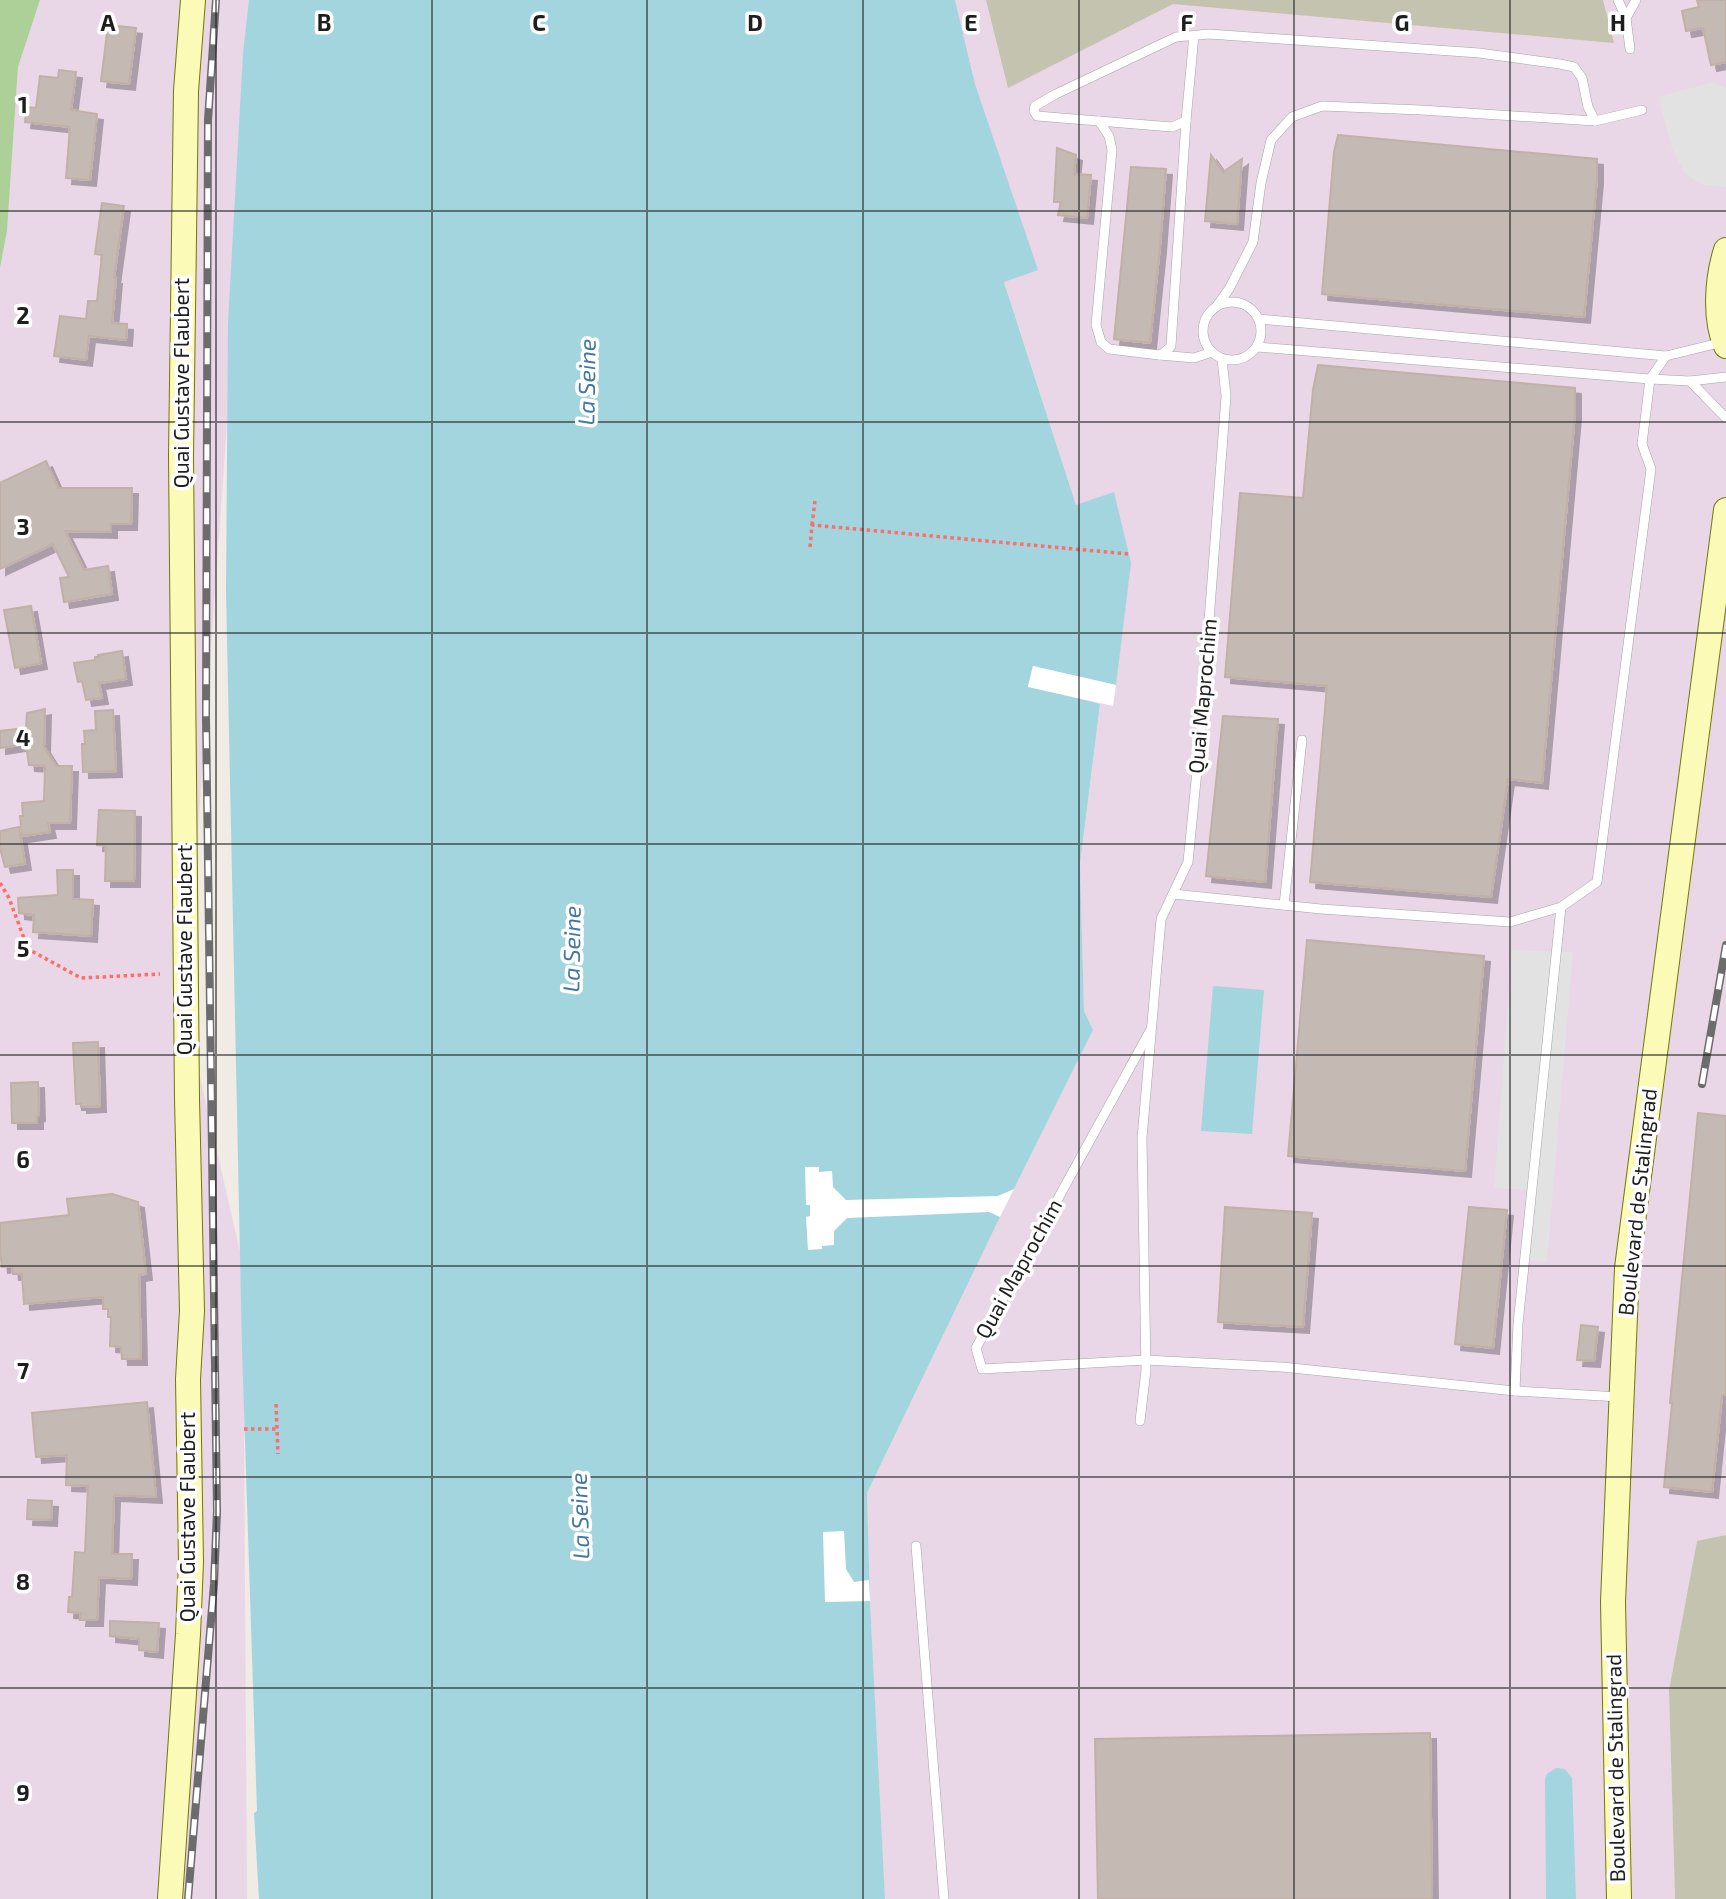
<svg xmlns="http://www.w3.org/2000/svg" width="1726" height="1899" viewBox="0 0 1726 1899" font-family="'Exo 2',sans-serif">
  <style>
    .industrial { fill: #e9d6e6 }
    .construction { fill: #c4c3af }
    .forest { fill: #acd097 }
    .parking { fill: #e2e2e2 }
    .water { fill: #a3d5df }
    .pier { fill: #fff }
    .building { fill: #c4bab3; stroke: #c2b0a6; stroke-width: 2; filter: url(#shadow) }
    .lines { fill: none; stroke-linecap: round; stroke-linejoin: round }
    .service-casing { stroke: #a5a5a5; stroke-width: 10 }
    .secondary-casing { stroke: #737902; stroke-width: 26 }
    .path { stroke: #fe6d67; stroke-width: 3.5; stroke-dasharray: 3.5 3.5; stroke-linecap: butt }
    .service { stroke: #fff; stroke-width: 9 }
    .secondary { stroke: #fbfab6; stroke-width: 24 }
    .rail-casing { stroke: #6c6c6c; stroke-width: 8 }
    .rail { stroke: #fff; stroke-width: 5; stroke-dasharray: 16; stroke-linecap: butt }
    .grid { fill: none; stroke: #1e1e1e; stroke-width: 2; stroke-opacity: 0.55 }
    .labels { text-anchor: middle; stroke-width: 7; stroke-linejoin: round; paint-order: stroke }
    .street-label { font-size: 21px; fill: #1e1e1e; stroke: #fff }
    .water-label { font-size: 23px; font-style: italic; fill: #4278a1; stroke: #fff }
    .grid-label { font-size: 23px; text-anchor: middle; font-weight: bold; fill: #1e1e1e; stroke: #fff; stroke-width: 7; stroke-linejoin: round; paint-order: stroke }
  </style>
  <defs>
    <filter id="shadow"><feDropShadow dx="6" dy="6" stdDeviation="0" flood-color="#0004"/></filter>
  </defs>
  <rect width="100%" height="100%" fill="#f0ebe4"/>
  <!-- industrial -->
  <g class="industrial">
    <path d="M40,0H271L251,88L185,1011L246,1278L244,1429L247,1899H0V268L7,231L18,67Z"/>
    <path d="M955,0H1726V1535L1697,1542L1669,1690L1675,1899H885L870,1601L867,1493L1000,1217L1093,1030L1084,1011L1080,864L1100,704L1028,687L1076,505L1004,281L1037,270L975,84Z"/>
  </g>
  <!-- construction -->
  <g class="construction">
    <path d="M986,0H1603L1614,43L1173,4L1008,88Z"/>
    <path d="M1726,1535V1899H1675L1669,1690L1697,1541Z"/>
  </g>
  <!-- forest -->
  <path class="forest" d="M0,0H40L18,67L7,231L0,268Z"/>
  <!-- parking -->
  <g class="parking">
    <path d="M1713,82L1726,88V187L1703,185L1685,174L1672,149L1658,97Z"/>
    <path d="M1512,950L1573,952L1547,1262L1525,1261L1532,1190L1494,1188Z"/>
  </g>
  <!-- water -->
  <g class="water">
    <path d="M249,0H955L975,84L1038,270L1004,282L1076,505L1114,492L1131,563L1116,685L1033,666L1028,686L1100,704L1080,864L1084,1011L1093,1030L1000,1217L867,1493L870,1601L885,1899H259L254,1813L257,1811L242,1349L226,591L228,323L243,53Z"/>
    <path d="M1213,986L1264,990L1252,1134L1201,1131Z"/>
    <path d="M1556,1768L1565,1769L1572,1778L1576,1899H1546L1545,1779L1547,1774Z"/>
  </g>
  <!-- pier -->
  <g class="pier">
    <path d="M1033,666L1116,685L1113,706L1028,687Z"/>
    <path d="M805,1167H819V1172L832,1171L833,1187L846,1200L998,1196L1014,1189L1000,1217L989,1212L847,1218L834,1231V1245L822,1246V1249L808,1250L806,1217L810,1216V1205H806Z"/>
    <path d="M844,1531L846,1569L854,1582L869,1580L870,1601L825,1602L823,1532Z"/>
  </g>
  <!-- building -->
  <g class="building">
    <path d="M1697,0H1726V62L1711,65L1703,28L1686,31L1682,11L1699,7Z"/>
    <path d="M108,25L136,28L129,84L101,81Z"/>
    <path d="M59,70L76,72L71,110L97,114L90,180L66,178L70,127L25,122L27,107L36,108L40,76L58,78Z"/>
    <path d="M1338,135L1597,159V178L1584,317L1322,294L1334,152Z"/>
    <path d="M1057,148L1076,155L1074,174L1091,175L1087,218L1058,215L1061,202H1054Z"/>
    <path d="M1211,155L1223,172L1242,159L1237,224L1205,221Z"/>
    <path d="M1131,167L1166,169L1160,246L1150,343L1114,339Z"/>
    <path d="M102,203L124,206L114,278H116L112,323L127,324L126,340L89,336L86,360L54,356L60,316L86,319L88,301H97L102,255L95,254Z"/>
    <path d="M1318,365L1575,388V413L1542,783L1508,779L1491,897L1310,882L1327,686L1225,677L1240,493L1303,498L1313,390Z"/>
    <path d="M46,461L58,488H132L131,524H111V532L65,531L84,570L108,566L112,594L64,602L60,578L69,577L53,544L0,569V483Z"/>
    <path d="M31,606L41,663L15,668L4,610Z"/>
    <path d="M122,651L126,679L99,683L102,698L86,700L82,681L78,682L74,663L95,660V657H99L98,655Z"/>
    <path d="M45,709L44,747L56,766H72L70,823H48L50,832L22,836L20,816H23L22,803L44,801L45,766L29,765L26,744L0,748V731L26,728L27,713Z"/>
    <path d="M113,710L116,771L83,772L82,744H85L84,731L96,730L95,711Z"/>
    <path d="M1223,716L1278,719L1265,882L1206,876Z"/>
    <path d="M99,810L135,811L134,881H105L106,846L97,845Z"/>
    <path d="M19,827L25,864L5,867L0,848V831Z"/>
    <path d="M57,870H73V899L93,900L91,936L33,932L34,915L19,913L18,898L58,895Z"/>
    <path d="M1307,940L1484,956L1465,1171L1288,1156Z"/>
    <path d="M98,1042L100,1106L81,1107V1104H76L73,1043Z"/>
    <path d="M38,1082L39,1115L37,1116V1123H12L11,1083Z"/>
    <path d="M1698,1113L1726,1116V1395H1722L1712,1492L1664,1487L1672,1403H1670Z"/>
    <path d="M112,1194L138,1202L146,1274L139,1275L141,1359H122L121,1347L110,1346L111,1317H108V1309H103V1297L24,1304L22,1274H13L12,1266L2,1267L0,1251V1223L69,1215L67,1199Z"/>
    <path d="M1225,1207L1312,1213L1303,1327L1218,1322Z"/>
    <path d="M1469,1207L1507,1210L1493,1348L1455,1344Z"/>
    <path d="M1581,1325L1598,1327L1594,1361L1577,1360Z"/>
    <path d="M147,1402L156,1497L114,1495L112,1554H132L131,1579L99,1577L97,1620H80L81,1613L68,1612L69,1597H72L75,1552L85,1553L88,1486L66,1485L67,1455L36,1457L32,1413Z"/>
    <path d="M28,1500L52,1501L51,1520L27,1519Z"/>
    <path d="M110,1621L159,1623L157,1652L139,1650V1639L110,1636Z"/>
    <path d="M1430,1733L1432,1899H1098L1095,1739Z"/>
  </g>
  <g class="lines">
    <!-- service casing -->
    <g class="service-casing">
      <g id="service">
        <path d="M1618,0L1626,18"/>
        <path d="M1194,35L1186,121L1172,127L1037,116L1034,111L1035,106L1056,94L1176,37L1209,34L1479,53L1560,64L1574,67L1582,78L1588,107L1595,121L1642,110"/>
        <path d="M1630,49L1626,18L1636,0"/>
        <path d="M1099,121L1109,136L1112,150L1096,325L1101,342L1109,349L1159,355L1165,352L1171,346L1186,121"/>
        <circle cx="1232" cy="331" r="29"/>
        <path d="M1216,307L1229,289L1253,242L1261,183L1271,140L1292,117L1322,106L1421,110L1595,121"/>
        <path d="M1259,319L1666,356L1723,342"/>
        <path d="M1257,347L1650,379L1690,381L1726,377"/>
        <path d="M1159,355L1194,358L1212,352"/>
        <path d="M1690,381L1726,418"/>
        <path d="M1173,894L1321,909L1510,922L1561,907L1597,882L1651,469L1642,444L1650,379L1666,356"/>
        <path d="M1284,905L1302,740"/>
        <path d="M1150,1031L976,1348L982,1369L1146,1360L1282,1367L1515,1391L1620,1397"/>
        <path d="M1515,1391L1518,1324L1561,907"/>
        <path d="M1140,1421L1146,1370L1142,1138L1161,919L1188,862L1200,740L1226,396L1222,359"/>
        <path d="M916,1546L944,1899"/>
      </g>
    </g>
    <!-- secondary casing -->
    <g class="secondary-casing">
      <g id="secondary">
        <path d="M1726,250C1717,278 1714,319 1726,346"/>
        <path d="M170,1899L188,1634L191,1562L188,1379L192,1311L187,1099L181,456L186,91L193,0"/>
        <path d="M1619,1899L1613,1602L1627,1268L1726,510"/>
      </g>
    </g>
    <!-- path -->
    <g class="path">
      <path d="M812,525L815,501"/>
      <path d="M810,547L812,525L1129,554"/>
      <path d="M0,883L9,898L28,949L81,978L160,974"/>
      <path d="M276,1404L278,1454"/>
      <path d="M244,1429H277"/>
    </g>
    <!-- service -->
    <use href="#service" class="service"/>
    <!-- secondary -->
    <use href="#secondary" class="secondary"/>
    <!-- rail casing -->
    <g class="rail-casing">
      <g id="rail">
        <path d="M1702,1084L1726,945"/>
        <path d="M188,1899L214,1584L217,1511L206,718L208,120L216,0"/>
      </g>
    </g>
    <!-- rail -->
    <use href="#rail" class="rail"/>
  </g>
  <!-- grid -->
  <path class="grid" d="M216,0V1899M432,0V1899M647,0V1899M863,0V1899M1079,0V1899M1294,0V1899M1510,0V1899M0,211H1726M0,422H1726M0,633H1726M0,844H1726M0,1055H1726M0,1266H1726M0,1477H1726M0,1688H1726"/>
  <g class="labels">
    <!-- street labels -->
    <g class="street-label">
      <text transform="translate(182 383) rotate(-90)" y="7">Quai Gustave Flaubert</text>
      <text transform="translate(1203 696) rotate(-85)" y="7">Quai Maprochim</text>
      <text transform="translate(185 950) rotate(-90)" y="7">Quai Gustave Flaubert</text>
      <text transform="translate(1638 1202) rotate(-84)" y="7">Boulevard de Stalingrad</text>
      <text transform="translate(1019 1269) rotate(-61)" y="7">Quai Maprochim</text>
      <text transform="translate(188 1517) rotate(-90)" y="7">Quai Gustave Flaubert</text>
      <text transform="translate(1616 1768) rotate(-91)" y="7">Boulevard de Stalingrad</text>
    </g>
    <!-- water labels -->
    <g class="water-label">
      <text transform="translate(587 382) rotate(-89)" y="8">La Seine</text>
      <text transform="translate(572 949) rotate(-89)" y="8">La Seine</text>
      <text transform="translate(580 1516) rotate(-92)" y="8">La Seine</text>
    </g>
  </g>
  <g class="grid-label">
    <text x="108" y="31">A</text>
    <text x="324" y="31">B</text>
    <text x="539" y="31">C</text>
    <text x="755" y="31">D</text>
    <text x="971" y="31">E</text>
    <text x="1187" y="31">F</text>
    <text x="1402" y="31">G</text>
    <text x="1618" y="31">H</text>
    <text x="23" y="113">1</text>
    <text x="23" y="324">2</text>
    <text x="23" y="535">3</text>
    <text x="23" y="746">4</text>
    <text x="23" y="957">5</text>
    <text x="23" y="1168">6</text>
    <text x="23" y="1379">7</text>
    <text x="23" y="1590">8</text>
    <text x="23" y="1801">9</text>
  </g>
</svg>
